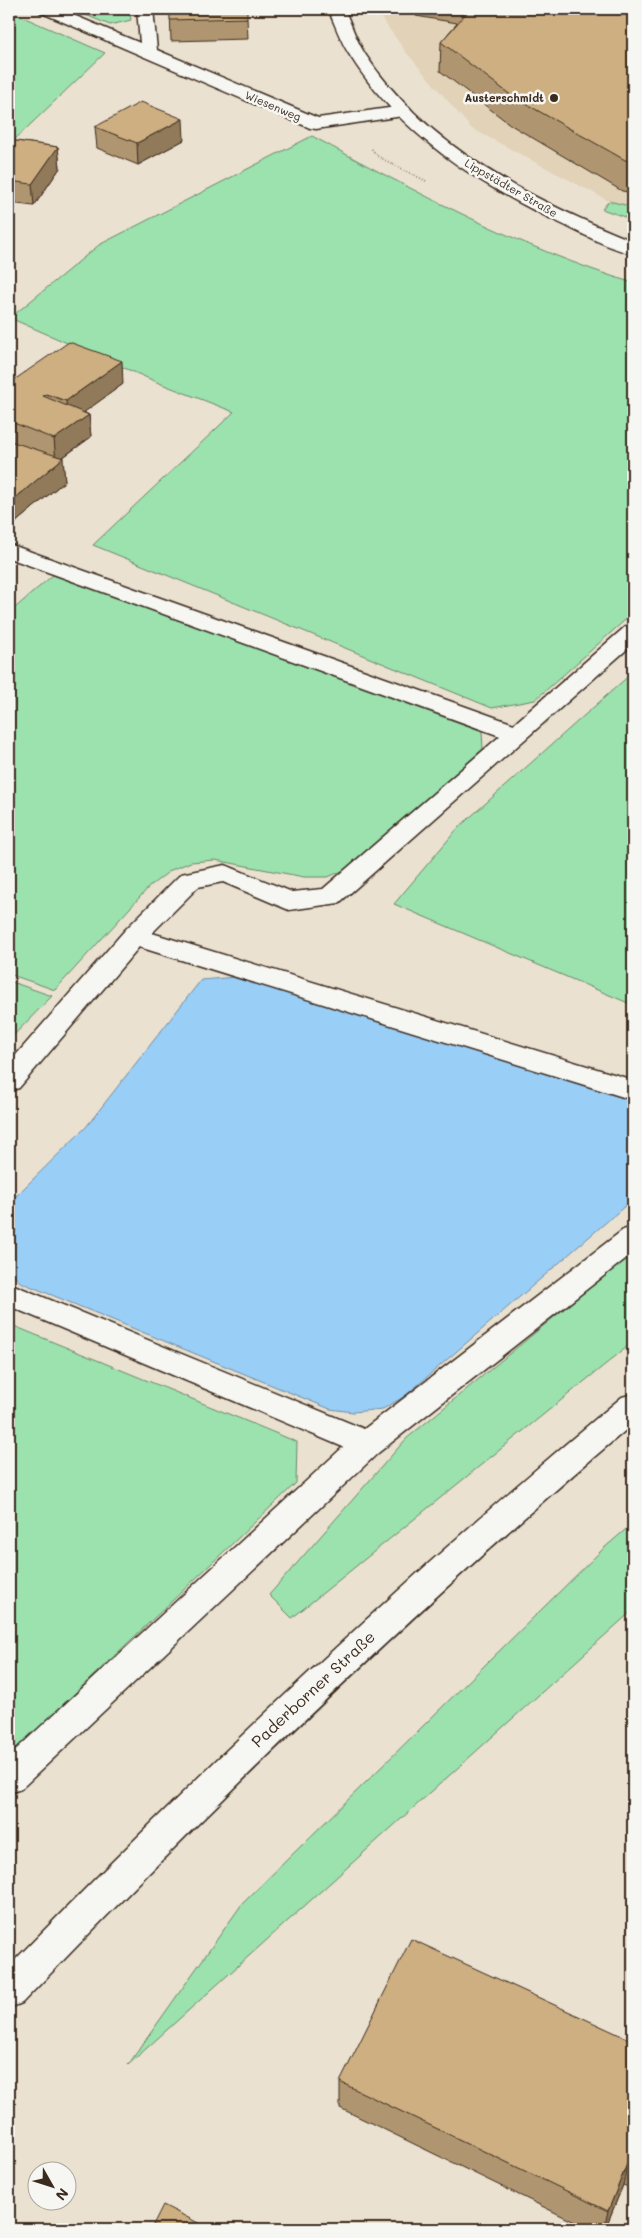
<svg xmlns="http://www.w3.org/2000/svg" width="642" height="2238" viewBox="0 0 642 2238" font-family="Mali,sans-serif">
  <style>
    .built { fill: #e1d2b8 }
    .green { fill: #9be2af; stroke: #6b8666 }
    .water { fill: #99cef7; stroke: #738ca0 }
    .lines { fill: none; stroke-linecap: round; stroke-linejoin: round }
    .minor-casing { stroke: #3b2a1e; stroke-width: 3 }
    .major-casing { stroke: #3b2a1e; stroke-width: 3 }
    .path { stroke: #3b2a1e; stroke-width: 2; stroke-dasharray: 0.5 2.5; stroke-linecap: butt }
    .minor { fill: #f6f6f2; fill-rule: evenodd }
    .major { fill: #f6f6f2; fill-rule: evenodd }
    .wall { fill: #b0966f; stroke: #3b2a1e }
    .shaded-wall { fill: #907a5a; stroke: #3b2a1e }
    .building { fill: #cdaf81; stroke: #3b2a1e }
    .poi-dot { fill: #3b2a1e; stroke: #f6f6f2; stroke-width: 2 }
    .labels { text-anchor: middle; stroke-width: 5; stroke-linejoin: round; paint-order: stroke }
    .far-poi-label { font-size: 11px; font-weight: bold; fill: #3b2a1e; stroke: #f6f6f2; text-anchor: end }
    .far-street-label { font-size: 11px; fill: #3b2a1e; stroke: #f6f6f2 }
    .near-street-label { font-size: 16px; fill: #3b2a1e; stroke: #f6f6f2 }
  </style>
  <rect width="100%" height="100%" fill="#eae1d0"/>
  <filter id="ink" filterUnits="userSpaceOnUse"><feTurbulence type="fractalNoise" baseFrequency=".02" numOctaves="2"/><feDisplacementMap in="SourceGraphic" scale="10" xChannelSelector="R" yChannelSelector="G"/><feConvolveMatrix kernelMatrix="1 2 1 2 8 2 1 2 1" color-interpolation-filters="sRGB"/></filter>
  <g filter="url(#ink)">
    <!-- built -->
    <path class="built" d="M379,9H633V207L609,201L471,128L406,52L380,16Z"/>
    <!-- green -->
    <g class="green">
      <path d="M71,9H129L131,20L110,25Z"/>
      <path d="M9,11L105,53L9,145Z"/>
      <path d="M312,136C416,192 520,248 633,283V613L535,700L492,708L93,545L234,412L159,383L10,318L99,245Z"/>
      <path d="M609,201L633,207V220L602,209Z"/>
      <path d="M53,575L482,731L483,749L344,870L328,877H304L215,860L191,862L171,870L150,886L55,990L9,974V613Z"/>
      <path d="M633,672V1005L394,904L458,828Z"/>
      <path d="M9,981L52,996L9,1040Z"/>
      <path d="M633,1252V1342L292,1618L269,1595L406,1439Z"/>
      <path d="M9,1324L297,1442L296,1483L9,1756Z"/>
      <path d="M633,1523V1610L128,2065L242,1904L603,1549Z"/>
    </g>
    <!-- water -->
    <path class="water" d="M236,977L633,1101V1199L405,1396L383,1409L353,1412L330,1409L20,1282L9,1270V1206L16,1196L86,1127L201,980Z"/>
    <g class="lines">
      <!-- minor casing -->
      <g class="minor-casing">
        <g id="minor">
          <path d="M38,9H59L140,43L137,9H153L157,50L318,118L403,106L409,107L412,111L409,115L403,116L316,129L310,128L40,12Z"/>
          <path d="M9,544L514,724L625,627L633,625V644L339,903L289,910L223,882L198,887L152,933L633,1080V1100L139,947L19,1088L9,1091V1063L125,930L181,874L225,865L292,892L323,889L500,736L9,558Z"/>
          <path d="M633,1227V1253L378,1453L21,1789L9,1793V1756L343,1447L9,1306V1283L364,1429L623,1230Z"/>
        </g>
      </g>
      <!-- major casing -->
      <g class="major-casing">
        <g id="major">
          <path d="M328,9H344C351,23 356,40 365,54C427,148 532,200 633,241V254C608,248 583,234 560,223C477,184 398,133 349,54C340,40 335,24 328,9Z"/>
          <path d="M633,1394V1424C418,1605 217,1800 22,2003L9,2008V1966C204,1766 407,1575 622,1397Z"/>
        </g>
      </g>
      <!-- path -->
      <path class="path" d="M372,149L377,156L426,181"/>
      <!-- minor -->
      <use href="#minor" class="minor"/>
      <!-- major -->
      <use href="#major" class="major"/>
    </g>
    <!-- wall -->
    <g class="wall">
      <path d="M170,9L247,18L248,39L171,41Z"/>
      <path d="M416,9H633V193L622,191L511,125L440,71L441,42L457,23L416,16Z"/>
      <path d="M95,127L184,140L138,165L97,148Z"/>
      <path d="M9,140L58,147L60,168L34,206L9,203Z"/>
      <path d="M9,381L11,382L123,384L84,412L89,415L91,437L62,458L65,481L15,523L9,521Z"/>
      <path d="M633,2041V2189L623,2185L605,2229H589L340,2108V2082Z"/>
    </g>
    <!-- shaded-wall -->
    <g class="shaded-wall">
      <path d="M183,119L184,140L138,165L137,143Z"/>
      <path d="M58,147L60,168L34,206L32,184Z"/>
      <path d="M122,361L123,384L68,424L66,401Z"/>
      <path d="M89,415L91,437L56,462L54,439Z"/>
      <path d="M63,458L65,481L15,523L13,500Z"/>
      <path d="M629,2159L623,2185L605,2229H604L608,2211Z"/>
    </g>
    <!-- building -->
    <g class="building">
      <path d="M170,9H247V18L170,20Z"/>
      <path d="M470,9H633V162L625,160L512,96L441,42Z"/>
      <path d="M141,102L183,119L137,143L95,127Z"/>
      <path d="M9,140L58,147L32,184L9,181Z"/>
      <path d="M69,342L122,361L66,401L46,394L43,396L89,415L54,439L9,421V381L11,382Z"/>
      <path d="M10,441L63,458L13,500L9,499V442Z"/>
      <path d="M411,1939L633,2041V2161L629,2159L608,2211L340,2082Z"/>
      <path d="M163,2205L210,2229H151Z"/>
    </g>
  </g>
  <!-- markers -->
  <circle class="poi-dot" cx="554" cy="98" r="5"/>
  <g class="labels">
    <!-- far-poi labels -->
    <g class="far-poi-label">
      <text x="544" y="102">Austerschmidt</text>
    </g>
    <!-- far-street labels -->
    <g class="far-street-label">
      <text transform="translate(273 106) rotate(23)" y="4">Wiesenweg</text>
      <text transform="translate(511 188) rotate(30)" y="4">Lippstädter Straße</text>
    </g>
    <!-- near-street labels -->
    <g class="near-street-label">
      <text transform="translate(313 1689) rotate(-43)" y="6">Paderborner Straße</text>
    </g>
  </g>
  <!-- margin -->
  <rect width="642" height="2238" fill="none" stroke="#f6f6f2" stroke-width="30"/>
  <rect x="15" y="15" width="612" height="2208" fill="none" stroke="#3b2a1e" stroke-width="2" filter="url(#ink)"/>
  <!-- north arrow -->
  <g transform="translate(52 2186) rotate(129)"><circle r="24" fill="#f6f6f2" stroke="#aba49d"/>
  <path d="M0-4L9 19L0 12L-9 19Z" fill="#3b2a1e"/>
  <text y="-8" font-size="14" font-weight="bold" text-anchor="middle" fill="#3b2a1e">N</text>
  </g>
</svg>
